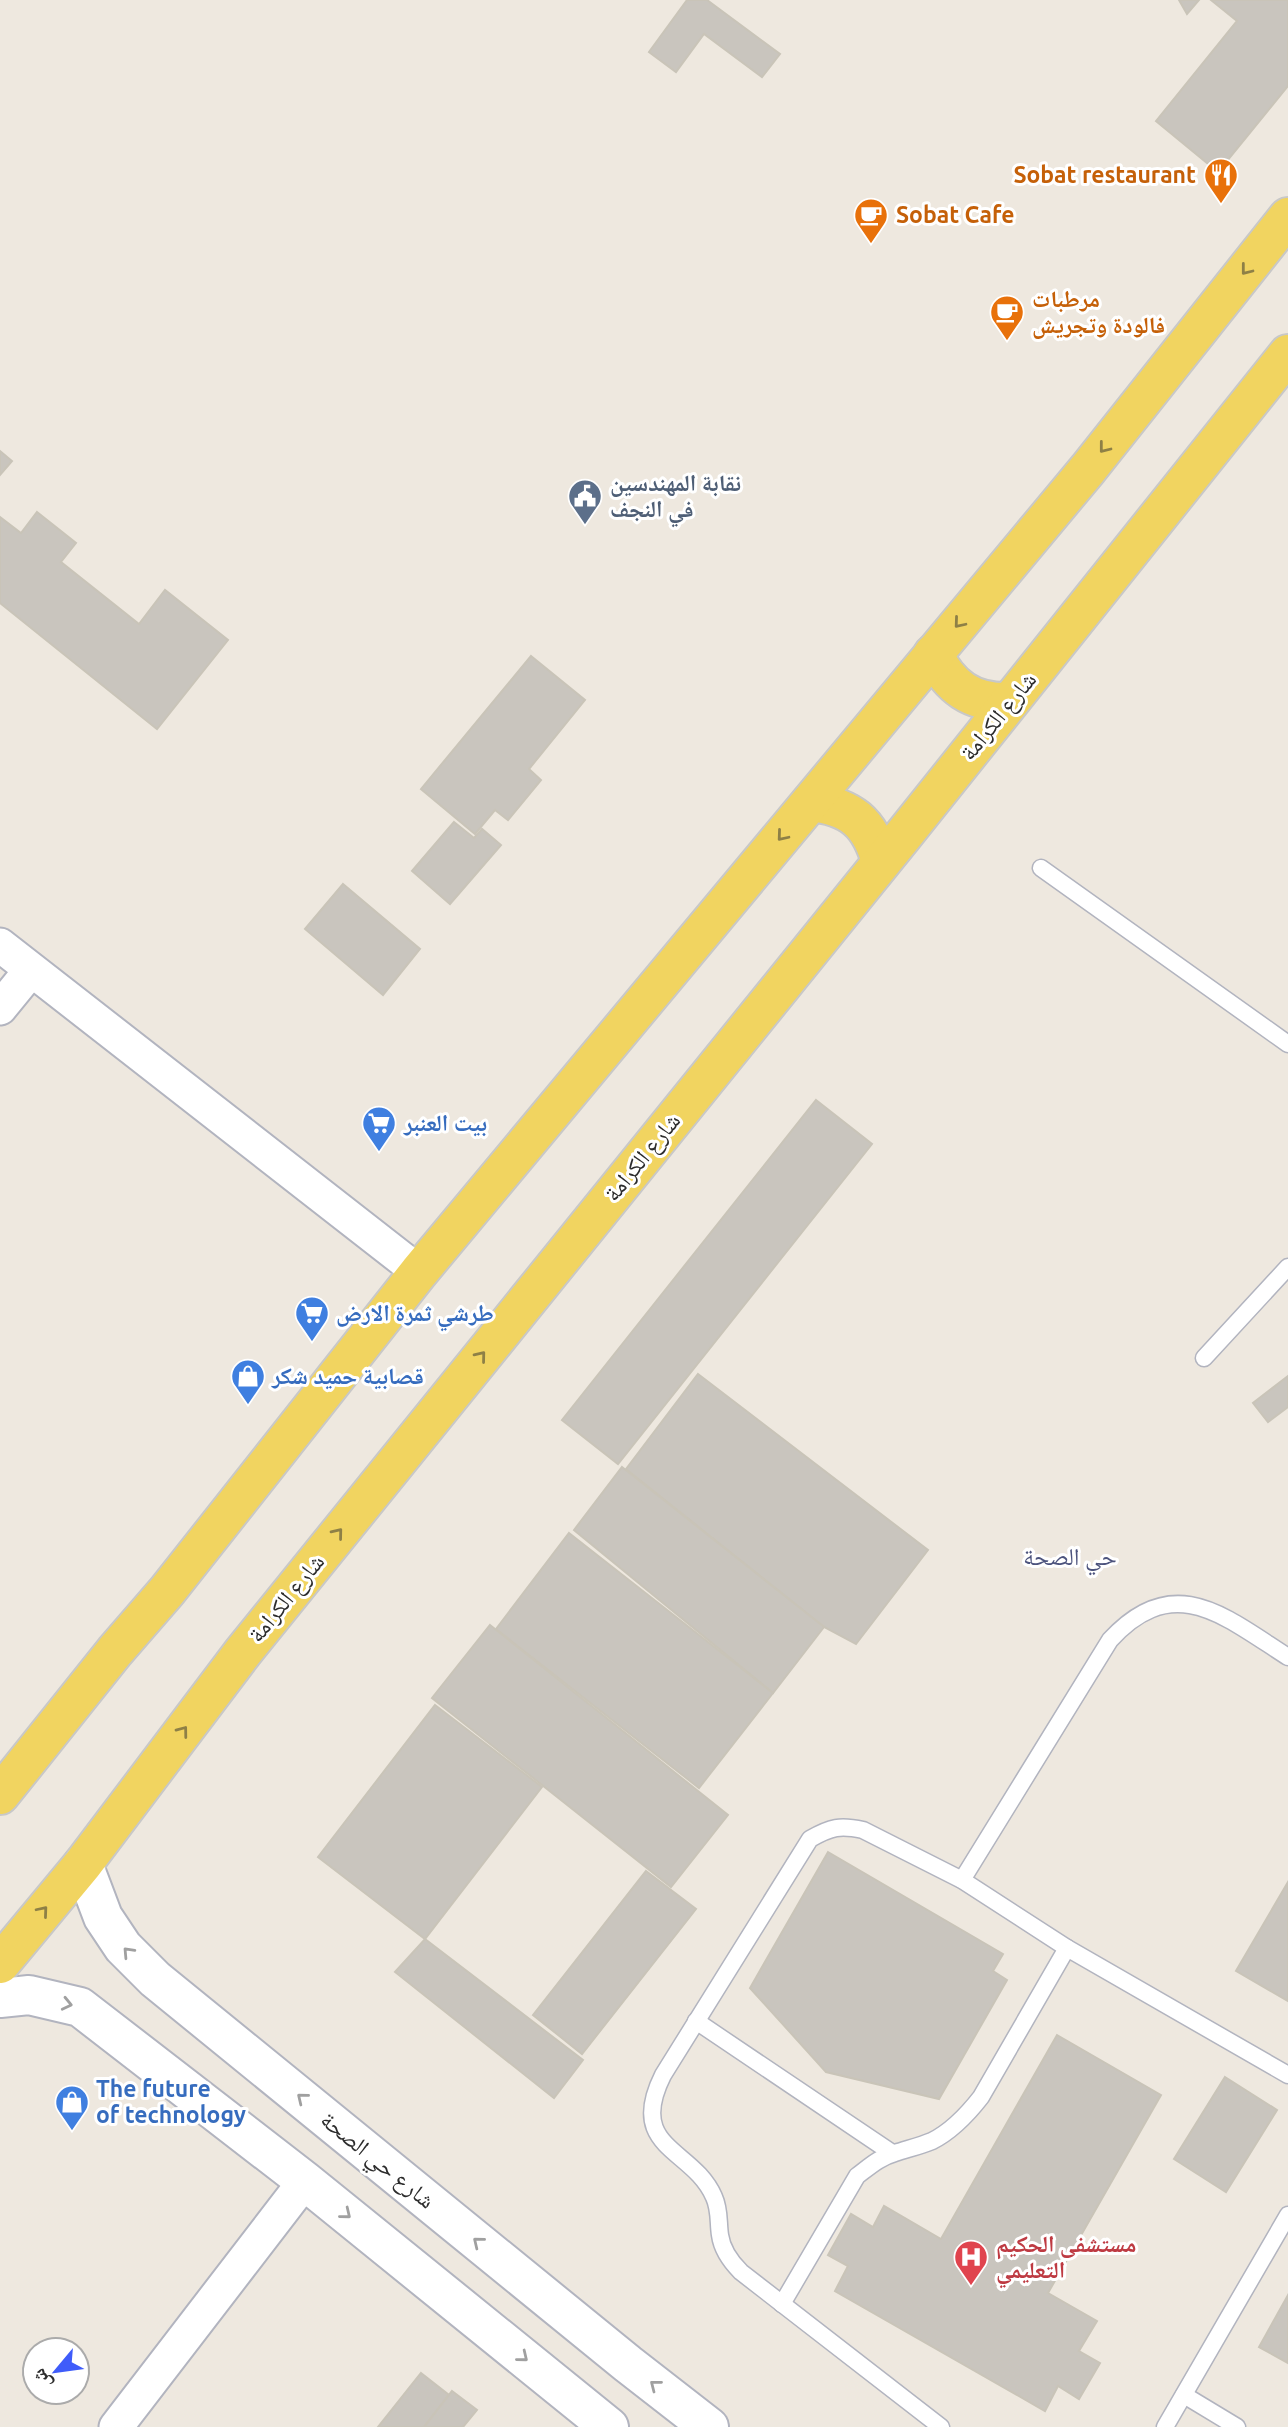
<svg xmlns="http://www.w3.org/2000/svg" width="1288" height="2427" viewBox="0 0 1288 2427" font-family="Ubuntu,'Noto Naskh Arabic',sans-serif">
  <style>
    .building { fill: #c9c5be; stroke: #c9c4b8; stroke-width: 2 }
    .lines { fill: none; stroke-linecap: round; stroke-linejoin: round }
    .service-casing { stroke: #b2b4bf; stroke-width: 19 }
    .minor-casing { stroke: #b2b4bf; stroke-width: 37 }
    .secondary-casing { stroke: #b2b4bf; stroke-width: 42 }
    .primary-casing { stroke: #c8c8c8; stroke-width: 42 }
    .service { stroke: #fff; stroke-width: 16 }
    .minor { stroke: #fff; stroke-width: 33 }
    .secondary { stroke: #fff; stroke-width: 38 }
    .primary { stroke: #f1d460; stroke-width: 38 }
    .oneway { stroke: #8e8046 }
    .oneway2 { stroke: #a0a0a0 }
    .labels { text-anchor: middle; stroke-width: 6; stroke-linejoin: round; paint-order: stroke }
    .food-label { font-size: 23px; font-weight: bold; fill: #c56008; stroke: #fff; text-anchor: start }
    .service-label { font-size: 23px; font-weight: bold; fill: #4e5e75; stroke: #fff; text-anchor: start }
    .street-label { font-size: 23px; fill: #2c2c2c; stroke: #fff }
    .shop-label { font-size: 23px; font-weight: bold; fill: #366cbe; stroke: #fff; text-anchor: start }
    .health-label { font-size: 23px; font-weight: bold; fill: #be3a42; stroke: #fff; text-anchor: start }
    .neighbourhood-label { font-size: 24px; fill: #4c537d; stroke: #fff }
  </style>
  <rect width="100%" height="100%" fill="#eee8df"/>
  <!-- building -->
  <g class="building">
    <path d="M687,0H707L780,54L762,77L704,34L676,72L649,52Z"/>
    <path d="M1179,0H1199L1187,14Z"/>
    <path d="M1211,0H1288V86L1218,172L1156,121L1237,21Z"/>
    <path d="M0,451L12,461L0,475Z"/>
    <path d="M37,512L76,543L61,562L139,624L165,590L228,640L157,729L0,603V517L21,533Z"/>
    <path d="M531,656L585,700L529,769L541,780L508,820L495,810L475,834L421,789Z"/>
    <path d="M454,822L474,838L482,829L501,845L450,904L412,871Z"/>
    <path d="M343,884L420,949L383,995L305,929Z"/>
    <path d="M816,1100L872,1144L618,1464L562,1420Z"/>
    <path d="M698,1374L928,1550L856,1644L824,1627L626,1469Z"/>
    <path d="M1288,1376V1407L1268,1422L1253,1403Z"/>
    <path d="M622,1467L824,1627L773,1693L574,1530Z"/>
    <path d="M569,1533L773,1693L699,1788L496,1629Z"/>
    <path d="M490,1625L728,1815L671,1887L432,1698Z"/>
    <path d="M435,1705L542,1787L425,1939L318,1857Z"/>
    <path d="M828,1852L1003,1954L993,1971L1007,1980L939,2099L826,2072L750,1988Z"/>
    <path d="M646,1871L696,1909L582,2054L533,2015Z"/>
    <path d="M1288,1882V2001L1236,1971Z"/>
    <path d="M425,1939L583,2060L554,2098L395,1972Z"/>
    <path d="M1057,2035L1161,2095L1048,2293L1097,2321L1079,2351L1100,2363L1079,2399L1058,2386L1045,2411L835,2291L848,2266L828,2255L851,2214L873,2227L884,2206L941,2239Z"/>
    <path d="M1225,2077L1277,2110L1226,2192L1174,2159Z"/>
    <path d="M1288,2295V2363L1259,2347Z"/>
    <path d="M421,2373L449,2395L424,2427H378Z"/>
    <path d="M452,2391L477,2410L463,2427H424Z"/>
  </g>
  <g class="lines">
    <!-- service casing -->
    <g class="service-casing">
      <g id="service">
        <path d="M1041,868L1288,1044"/>
        <path d="M1204,1358L1288,1267"/>
        <path d="M962,1880L1110,1640C1174,1570 1225,1617 1288,1657"/>
        <path d="M696,2021L892,2153"/>
        <path d="M782,2304L857,2176C869,2167 880,2157 895,2153C907,2149 920,2146 932,2141C952,2131 967,2115 981,2097L1067,1948"/>
        <path d="M1184,2395L1237,2427"/>
        <path d="M941,2427L741,2272C731,2262 722,2250 720,2235C718,2222 720,2210 714,2197C693,2148 626,2149 663,2075L810,1839C831,1827 840,1825 863,1830L962,1880L1067,1948L1288,2075"/>
        <path d="M1165,2427L1288,2215"/>
      </g>
    </g>
    <!-- minor casing -->
    <g class="minor-casing">
      <g id="minor">
        <path d="M0,945L419,1272"/>
        <path d="M0,1008L31,970"/>
        <path d="M116,2427L305,2181"/>
      </g>
    </g>
    <!-- secondary casing -->
    <g class="secondary-casing">
      <g id="secondary">
        <path d="M83,1864L103,1917L123,1947L155,1979L628,2364L709,2427"/>
        <path d="M0,1998L29,1995L80,2007L305,2181L609,2427"/>
      </g>
    </g>
    <!-- primary casing -->
    <g class="primary-casing">
      <g id="primary">
        <path d="M933,654C950,687 971,703 1009,702"/>
        <path d="M811,802C851,807 870,822 881,862"/>
        <path d="M0,1795L115,1651L167,1591L419,1272L1088,469L1288,217"/>
        <path d="M0,1964L83,1864L243,1652L902,837L1288,354"/>
      </g>
    </g>
    <!-- service -->
    <use href="#service" class="service"/>
    <!-- minor -->
    <use href="#minor" class="minor"/>
    <!-- secondary -->
    <use href="#secondary" class="secondary"/>
    <!-- primary -->
    <use href="#primary" class="primary"/>
  </g>
  <!-- one-way arrows -->
  <defs><path id="oneway-chevron" d="M-2-3.5L2.5 0L-2 3.5" fill="none" stroke-width="1.6" stroke-linecap="round" stroke-linejoin="round" transform="scale(1.75)"/></defs>
  <g class="oneway">
    <use href="#oneway-chevron" transform="translate(1246 270) rotate(128)"/>
    <use href="#oneway-chevron" transform="translate(1104 448) rotate(128)"/>
    <use href="#oneway-chevron" transform="translate(959 623) rotate(130)"/>
    <use href="#oneway-chevron" transform="translate(782 836) rotate(130)"/>
    <use href="#oneway-chevron" transform="translate(481 1356) rotate(-51)"/>
    <use href="#oneway-chevron" transform="translate(338 1533) rotate(-51)"/>
    <use href="#oneway-chevron" transform="translate(183 1731) rotate(-53)"/>
    <use href="#oneway-chevron" transform="translate(43 1911) rotate(-50)"/>
  </g>
  <g class="oneway2">
    <use href="#oneway-chevron" transform="translate(128 1952) rotate(-133)"/>
    <use href="#oneway-chevron" transform="translate(67 2004) rotate(13)"/>
    <use href="#oneway-chevron" transform="translate(302 2098) rotate(-141)"/>
    <use href="#oneway-chevron" transform="translate(346 2214) rotate(39)"/>
    <use href="#oneway-chevron" transform="translate(478 2242) rotate(-141)"/>
    <use href="#oneway-chevron" transform="translate(523 2357) rotate(39)"/>
    <use href="#oneway-chevron" transform="translate(655 2385) rotate(-142)"/>
  </g>
  <!-- icons -->
  <defs>
    <g id="restaurant-pin" transform="scale(1.75)"><path d="M0 17L-7.5 6A9.5 9.5 0 1 1 7.5 6Z" fill="#e8710a" stroke="#fff"/><path d="M-5-6h1v4h1v-4h1v4h1v-4h1v5L-1.5 .5V6h-2V.5L-5-1ZM5-6V6H3V1.5H1.5Q1.5-4 5-6Z" fill="#fff"/></g>
    <g id="cafe-pin" transform="scale(1.75)"><path d="M0 17L-7.5 6A9.5 9.5 0 1 1 7.5 6Z" fill="#e8710a" stroke="#fff"/><path d="M-5.5-4.5H6V0H3Q3 3.5 0 3.5H-2.5Q-5.5 3.5-5.5 0ZM3-3.2v2h1.7v-2ZM-6 4.5H4V6H-6Z" fill="#fff"/></g>
    <g id="civic-pin" transform="scale(1.75)"><path d="M0 17L-7.5 6A9.5 9.5 0 1 1 7.5 6Z" fill="#5c6f8a" stroke="#fff"/><path d="M-.6-6.5H3V-4.5H.6V-3L4-1V1h2V6H-6V1h2V-1L-.6-3ZM-1.2 2.5V6h2.4V2.5Z" fill="#fff"/></g>
    <g id="supermarket-pin" transform="scale(1.75)"><path d="M0 17L-7.5 6A9.5 9.5 0 1 1 7.5 6Z" fill="#3f7fe0" stroke="#fff"/><path d="M-6-5.5h2.5l.6 2H6L4.5 2H-2.5L-4.4-4H-6ZM-1.5 3.2a1.3 1.3 0 1 0 .1 0ZM3 3.2a1.3 1.3 0 1 0 .1 0Z" fill="#fff"/></g>
    <g id="shop-pin" transform="scale(1.75)"><path d="M0 17L-7.5 6A9.5 9.5 0 1 1 7.5 6Z" fill="#3f7fe0" stroke="#fff"/><path d="M-5-2.5h2.3a2.7 3.5 0 0 1 5.4 0H5L5.5 6h-11ZM-1.5-2.5h3a1.5 2.3 0 0 0-3 0Z" fill="#fff"/></g>
    <g id="hospital-pin" transform="scale(1.75)"><path d="M0 17L-7.5 6A9.5 9.5 0 1 1 7.5 6Z" fill="#e0444e" stroke="#fff"/><path d="M-5-5h3v3.5h4V-5h3V5h-3V1.5h-4V5h-3Z" fill="#fff"/></g>
  </defs>
  <g fill-rule="evenodd">
    <use href="#restaurant-pin" x="1221" y="175"/>
    <use href="#cafe-pin" x="871" y="215"/>
    <use href="#cafe-pin" x="1007" y="312"/>
    <use href="#civic-pin" x="585" y="496"/>
    <use href="#supermarket-pin" x="379" y="1123"/>
    <use href="#supermarket-pin" x="312" y="1313"/>
    <use href="#shop-pin" x="248" y="1376"/>
    <use href="#shop-pin" x="72" y="2102"/>
    <use href="#hospital-pin" x="971" y="2257"/>
  </g>
  <g class="labels">
    <!-- food labels -->
    <g class="food-label">
      <text x="1196" y="183" text-anchor="end">Sobat restaurant</text>
      <text x="896" y="223">Sobat Cafe</text>
      <text x="1032" y="307">مرطبات<tspan x="1032" dy="26">فالودة وتجريش</tspan></text>
    </g>
    <!-- service labels -->
    <g class="service-label">
      <text x="610" y="491">نقابة المهندسين<tspan x="610" dy="26">في النجف</tspan></text>
    </g>
    <!-- street labels -->
    <g class="street-label">
      <text transform="translate(998 716) rotate(-51)" y="8">شارع الكرامة</text>
      <text transform="translate(642 1157) rotate(-51)" y="8">شارع الكرامة</text>
      <text transform="translate(286 1598) rotate(-51)" y="8">شارع الكرامة</text>
      <text transform="translate(378 2160) rotate(39)" y="8">شارع حي الصحة</text>
    </g>
    <!-- shop labels -->
    <g class="shop-label">
      <text x="404" y="1131">بيت العنبر</text>
      <text x="336" y="1321">طرشي ثمرة الارض</text>
      <text x="272" y="1384">قصابية حميد شكر</text>
      <text x="96" y="2097">The future<tspan x="96" dy="26">of technology</tspan></text>
    </g>
    <!-- health labels -->
    <g class="health-label">
      <text x="996" y="2252">مستشفى الحكيم<tspan x="996" dy="26">التعليمي</tspan></text>
    </g>
    <!-- neighbourhood labels -->
    <g class="neighbourhood-label">
      <text x="1070" y="1565">حي الصحة</text>
    </g>
  </g>
  <!-- north arrow -->
  <g transform="translate(56 2371) rotate(241)"><circle r="33" fill="#ffffff" stroke="#ababab" stroke-width="2"/>
  <path d="M0-5L12 26L0 18L-12 26Z" fill="#3f5cfa"/>
  <text y="-10" font-size="19" font-weight="bold" text-anchor="middle" fill="#2c2c2c">ش</text>
  </g>
</svg>
